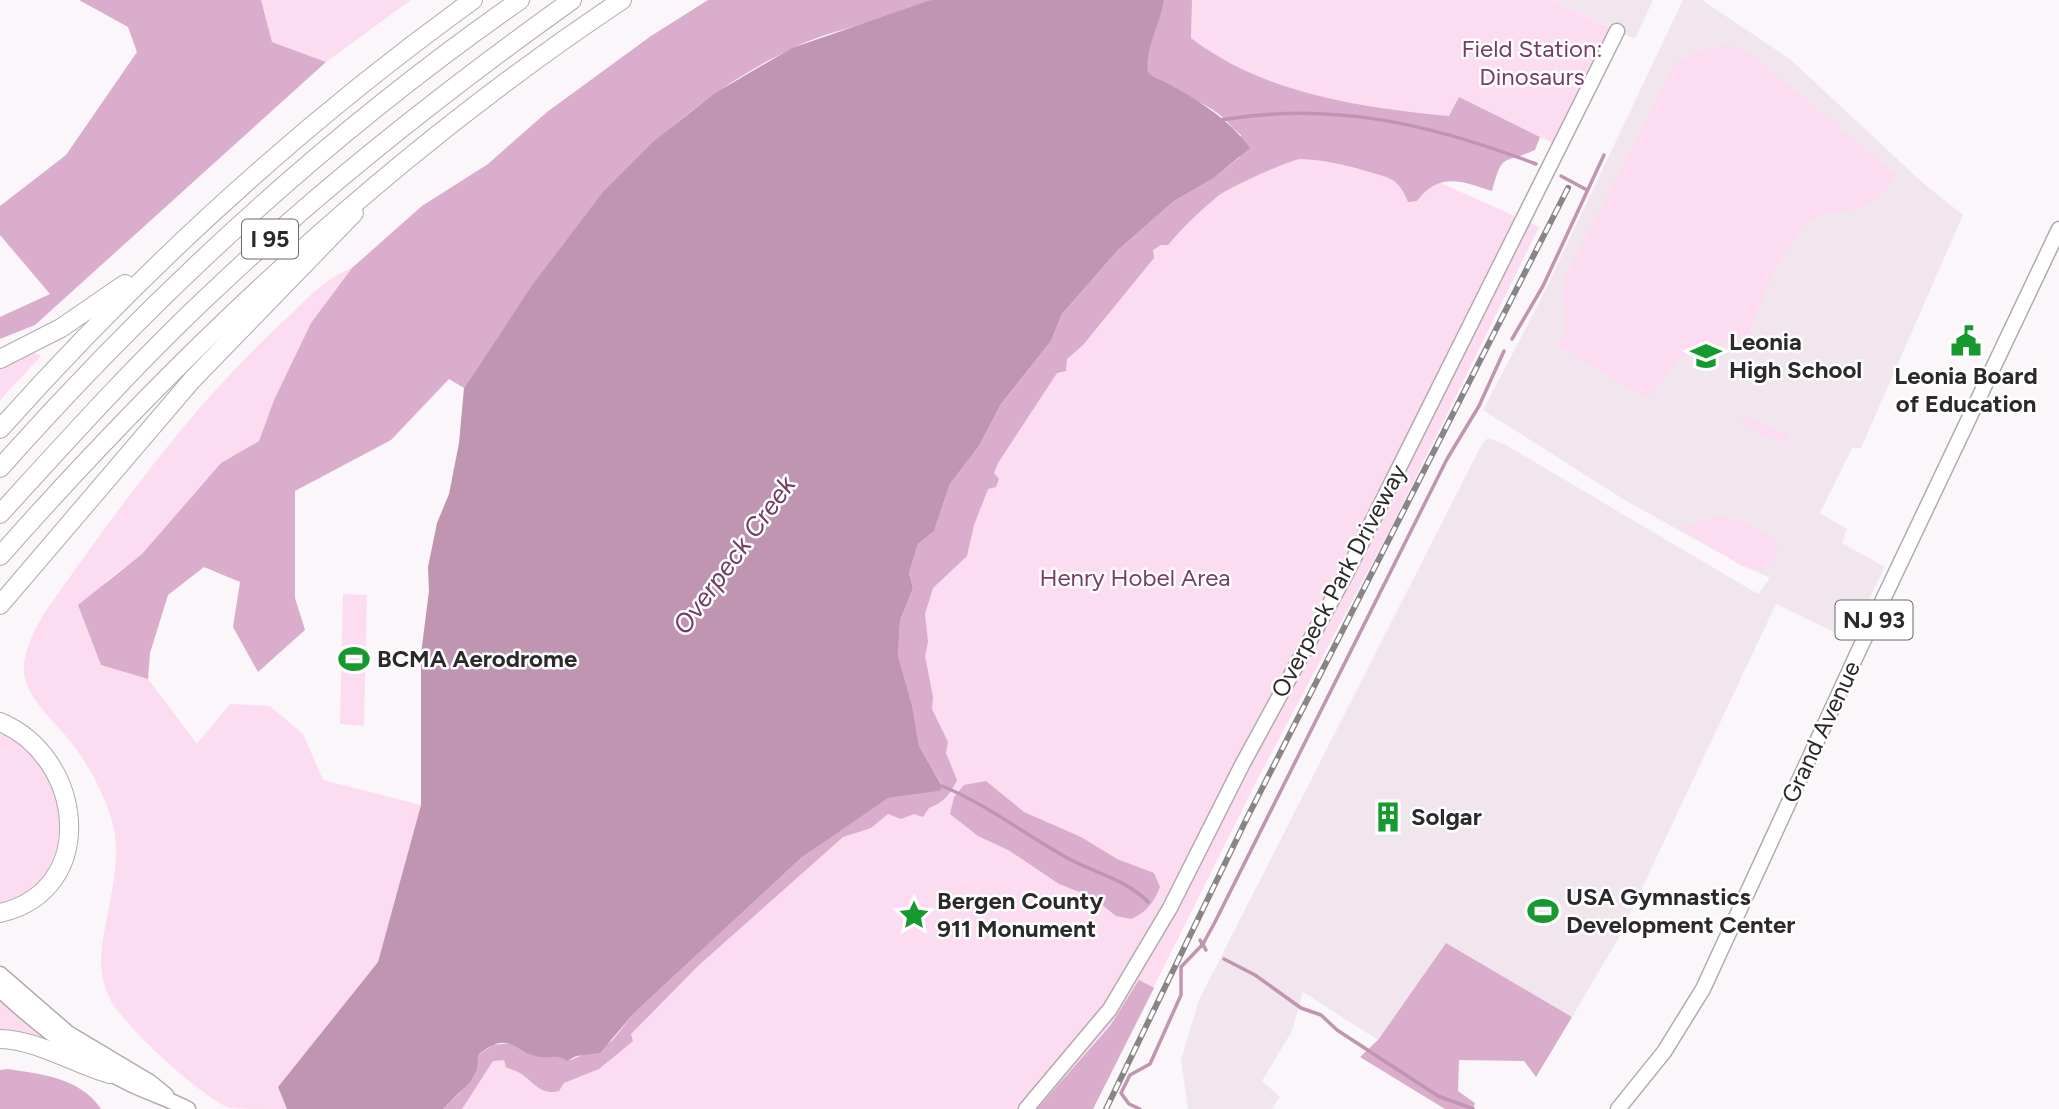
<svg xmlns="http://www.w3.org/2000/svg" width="2059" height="1109" viewBox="0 0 2059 1109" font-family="Figtree,sans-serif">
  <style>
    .built { fill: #f2e6ee }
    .green { fill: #fcdcf1 }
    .forest { fill: #d9adcb }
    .water { fill: #c095b2 }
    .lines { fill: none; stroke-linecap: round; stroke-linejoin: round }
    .stream { stroke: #c095b2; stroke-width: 3.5 }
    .secondary-casing { stroke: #b0abae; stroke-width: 17 }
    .primary-casing { stroke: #b0abae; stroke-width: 17 }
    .highway-casing { stroke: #b0abae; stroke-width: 20 }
    .secondary { stroke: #fff; stroke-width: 14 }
    .primary { stroke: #fff; stroke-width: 14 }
    .highway { stroke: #fff; stroke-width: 18 }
    .rail-casing { stroke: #888587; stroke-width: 6 }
    .rail { stroke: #fff; stroke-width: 3.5; stroke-dasharray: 10; stroke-linecap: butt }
    .labels { text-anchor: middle; stroke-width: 5; stroke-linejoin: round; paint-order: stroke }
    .shield { fill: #fff; stroke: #6b696a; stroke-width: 2 }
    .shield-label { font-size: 23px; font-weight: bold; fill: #2b292a }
    .park-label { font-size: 24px; fill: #763e66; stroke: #fff }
    .poi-label { font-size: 24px; font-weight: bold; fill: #2b292a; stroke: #fff; text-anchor: start }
    .street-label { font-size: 24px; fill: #2b292a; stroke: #fff }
    .water-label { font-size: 26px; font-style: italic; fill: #733c64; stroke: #fff }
  </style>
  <rect width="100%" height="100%" fill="#faf6f9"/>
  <!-- built -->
  <g class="built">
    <path d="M1552,0H1653L1635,39Z"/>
    <path d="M1683,0H1702L1791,60L1924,184L1963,215L1861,448H1852L1820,513L1847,529L1842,543L1885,567L1849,639L1776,604L1618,939L1572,1017L1446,943L1378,1040L1303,992L1292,1031L1262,1081L1280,1097L1272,1109H1188L1181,1060L1199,1000L1482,444L1488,438L1504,444L1758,594L1770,578L1741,565L1623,499L1483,410L1539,303Z"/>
  </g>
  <!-- green -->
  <g class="green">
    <path d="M261,0H411L326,62L272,42Z"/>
    <path d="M1192,0H1552L1617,31L1558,149L1549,141L1459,97L1450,116C1360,107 1264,94 1191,38Z"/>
    <path d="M1726,45L1745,49L1897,176C1888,184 1877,201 1866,206C1850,213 1830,209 1813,219C1785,236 1761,305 1747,336L1681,357L1647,399L1557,345L1565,331L1563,281L1675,63L1702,50Z"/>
    <path d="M1309,153L1441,183L1539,227L1393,524L1256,782L1093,1109H443L477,1070L852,820L913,588L918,544L1194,191Z"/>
    <path d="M352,268L311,323L274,400L259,441L221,463L142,554L106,581L101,665L148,679L197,744L230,704L270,706L303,734L323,780L421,805L378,962L278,1087L287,1109C270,1109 244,1109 229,1108C200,1096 122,1025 109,997C104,986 101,973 101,960C103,915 126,863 111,818C102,789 85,758 65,735C23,688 9,676 43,615C116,511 194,402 289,316C309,297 326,278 352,268Z"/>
    <path d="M30,351L41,356L0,400V368Z"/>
    <path d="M1745,416L1789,436L1786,443L1753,432L1754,428L1741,423Z"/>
    <path d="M1715,517C1733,517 1773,529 1778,548L1775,559L1765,568L1755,570L1742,566L1680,528Z"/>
    <path d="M343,594L367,595L364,726L340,724Z"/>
    <path d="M0,734L18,739L48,772L61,814L57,848L45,877L9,905H0Z"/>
    <path d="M0,1000L50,1044L0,1034Z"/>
  </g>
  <!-- forest -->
  <g class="forest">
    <path d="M79,0H261L272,42L326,62L35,325L0,339V317L50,294L0,235V206L66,155L137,52L128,27Z"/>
    <path d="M708,0H931C921,8 908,10 897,14C862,25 823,33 791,49C636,124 556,250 464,388L449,379L391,440L295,491V598L305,630L258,672L233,627L240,582L204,567L168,595L150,653L148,679L101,665L78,605L142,554L221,463L259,441L274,400L311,323L352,268L422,206L488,164L547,112L651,36Z"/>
    <path d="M1164,0H1192L1191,38C1264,94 1360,107 1449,116L1459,97L1540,137L1535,150C1502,165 1503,151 1492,191C1462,182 1440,171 1417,201L1408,202C1398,176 1388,178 1363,170C1342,164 1323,160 1301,159C1291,159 1226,189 1218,196C1200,211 1182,228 1168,245H1161L1153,250L1154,258L1083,345L1067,359L1066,371L1057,373L998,463L994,473L999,479L996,487L988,489L974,525L967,556L933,588L925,614L928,642L925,656L933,697L932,709L948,742L946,753L957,780C950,795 944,802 929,808L923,817L914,814L901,819L888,814L871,828L843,837L699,965L631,1034L633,1041L599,1069L564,1083L559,1091C541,1095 536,1085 523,1075C518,1071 512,1070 506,1067L504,1060L493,1061L462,1109H443L460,1093L478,1055L493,1045L511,1043L536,1056L559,1055L571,1060L585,1054H593L613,1040L633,1014L802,857L852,820L888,798L940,791L942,785L919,746L912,705L898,656L900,621L913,588L909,573L918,544L934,531L950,484L979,446L1001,404L1051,341L1062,314L1118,250L1174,201L1214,178L1240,157L1241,135C1233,129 1228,122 1221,116C1202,99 1164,90 1148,72C1146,44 1159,26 1164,0Z"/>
    <path d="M986,781L1024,812L1081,837L1117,859L1154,873L1160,887C1154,902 1146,913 1131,919L1116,916L1092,897L1059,884L1010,851L978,836L950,814L954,797L964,785Z"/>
    <path d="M1446,943L1572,1017L1536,1077L1524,1061L1459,1060L1458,1091L1475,1103L1473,1109H1445L1360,1057L1378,1040Z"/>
    <path d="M1139,980L1154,988L1093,1109H1037L1110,1026Z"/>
    <path d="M8,1069C41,1074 81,1078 101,1109H0V1070Z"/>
  </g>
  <!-- water -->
  <path class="water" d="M931,0H1164C1160,26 1146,44 1148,72C1155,79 1159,79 1167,83C1198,100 1229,119 1250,148L1214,178L1174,201L1118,250L1062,314L1051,341L1001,404L979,446L950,484L934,531L918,544L909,573L913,588L900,621L898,656L912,705L919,746L942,786L940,791L888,798L802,857L633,1014L600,1053L576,1056L567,1061C557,1054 554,1058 542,1057C515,1056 513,1027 478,1055L477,1070L470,1082L443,1109H287L278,1087L378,962L421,805V654L429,591L428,567L437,523L449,494L459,443L464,388L533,284L603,192L654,141L715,93L792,48Z"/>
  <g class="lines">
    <!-- stream -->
    <g class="stream">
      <path d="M1220,120C1333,101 1431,124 1536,164"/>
      <path d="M1561,176L1587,190"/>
      <path d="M1512,339L1543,286L1604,155"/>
      <path d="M942,786C986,804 1023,833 1064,856C1091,872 1126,879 1148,902"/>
      <path d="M1200,940L1206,950"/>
      <path d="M1224,959L1255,975L1301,1008L1321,1015L1337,1030L1438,1096L1473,1109"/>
      <path d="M1140,1109L1129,1104L1121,1093L1130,1075L1150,1064L1181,995V967L1203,944L1215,922L1447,459L1479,406L1504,351"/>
    </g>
    <!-- secondary casing -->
    <g class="secondary-casing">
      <g id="secondary">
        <path d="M0,974L68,1033L150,1082L166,1095"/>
        <path d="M0,990C39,1026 80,1059 128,1083C148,1093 169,1099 188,1109"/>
        <path d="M1026,1109L1110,1009L1170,908L1242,765L1346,574L1617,31"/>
      </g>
    </g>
    <!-- primary casing -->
    <g class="primary-casing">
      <path id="primary" d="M1618,1109L1664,1052L1703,989L1859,650L2059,229"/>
    </g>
    <!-- highway casing -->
    <g class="highway-casing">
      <g id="highway">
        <path d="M0,359L61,328L125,284"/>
        <path d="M0,429C142,270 300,125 473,0"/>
        <path d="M0,468C155,294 328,134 520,0"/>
        <path d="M0,514C72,435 143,356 221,284C331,180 449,88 572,0"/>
        <path d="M0,556C186,346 388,156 622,0"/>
        <path d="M0,605L192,380L354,213"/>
        <path d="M0,722C84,757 100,890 0,913"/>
        <path d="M0,1039C38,1040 74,1064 110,1074"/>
      </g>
    </g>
    <!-- secondary -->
    <use href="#secondary" class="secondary"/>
    <!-- primary -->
    <use href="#primary" class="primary"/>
    <!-- highway -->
    <use href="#highway" class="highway"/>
    <!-- rail casing -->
    <g class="rail-casing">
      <path id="rail" d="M1106,1109L1246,820L1568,188"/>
    </g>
    <!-- rail -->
    <use href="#rail" class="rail"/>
  </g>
  <!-- icons -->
  <defs>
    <g id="civic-bare" transform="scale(2.415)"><path d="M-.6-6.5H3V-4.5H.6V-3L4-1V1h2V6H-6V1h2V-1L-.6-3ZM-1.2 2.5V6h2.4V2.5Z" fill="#16992e" stroke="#fff" stroke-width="2.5" paint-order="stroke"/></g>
    <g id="school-bare" transform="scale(2.415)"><path d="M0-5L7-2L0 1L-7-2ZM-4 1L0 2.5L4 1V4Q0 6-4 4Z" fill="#16992e" stroke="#fff" stroke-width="2.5" paint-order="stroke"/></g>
    <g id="stadium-bare" transform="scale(2.415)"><path d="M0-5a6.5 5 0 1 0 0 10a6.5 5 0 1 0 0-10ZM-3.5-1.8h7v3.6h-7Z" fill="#16992e" stroke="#fff" stroke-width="2.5" paint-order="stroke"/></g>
    <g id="building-bare" transform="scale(2.415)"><path d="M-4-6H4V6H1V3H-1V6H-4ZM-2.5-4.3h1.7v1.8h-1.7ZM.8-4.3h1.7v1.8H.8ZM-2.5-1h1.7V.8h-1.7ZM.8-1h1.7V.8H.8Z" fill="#16992e" stroke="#fff" stroke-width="2.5" paint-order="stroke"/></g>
    <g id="sight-bare" transform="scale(2.415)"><path d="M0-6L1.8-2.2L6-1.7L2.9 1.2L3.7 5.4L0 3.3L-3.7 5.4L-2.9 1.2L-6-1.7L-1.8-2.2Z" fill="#16992e" stroke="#fff" stroke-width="2.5" paint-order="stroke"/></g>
  </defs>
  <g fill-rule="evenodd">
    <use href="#civic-bare" x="1966" y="341"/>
    <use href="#school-bare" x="1706" y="356"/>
    <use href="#stadium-bare" x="354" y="659"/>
    <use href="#building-bare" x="1388" y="817"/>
    <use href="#stadium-bare" x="1543" y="911"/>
    <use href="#sight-bare" x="914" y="915"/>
  </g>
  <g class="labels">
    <!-- shield labels -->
    <g class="shield">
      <rect x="242" y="219.5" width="56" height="39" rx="5"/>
      <rect x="1835.5" y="600.5" width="77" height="39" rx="5"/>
    </g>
    <g class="shield-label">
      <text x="270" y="247">I 95</text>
      <text x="1874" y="628">NJ 93</text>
    </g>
    <!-- park labels -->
    <g class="park-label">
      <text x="1532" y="57">Field Station:<tspan x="1532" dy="28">Dinosaurs</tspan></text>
      <text x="1135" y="586">Henry Hobel Area</text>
    </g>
    <!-- poi labels -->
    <g class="poi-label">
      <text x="1729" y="350">Leonia<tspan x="1729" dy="28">High School</tspan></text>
      <text x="1966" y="384" text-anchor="middle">Leonia Board<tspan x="1966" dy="28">of Education</tspan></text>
      <text x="377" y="667">BCMA Aerodrome</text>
      <text x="1411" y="825">Solgar</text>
      <text x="1566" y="905">USA Gymnastics<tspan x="1566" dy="28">Development Center</tspan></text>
      <text x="937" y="909">Bergen County<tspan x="937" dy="28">911 Monument</tspan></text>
    </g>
    <!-- street labels -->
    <g class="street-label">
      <text transform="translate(1339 581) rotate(-62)" y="8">Overpeck Park Driveway</text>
      <text transform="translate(1821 732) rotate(-65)" y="8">Grand Avenue</text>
    </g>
    <!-- water labels -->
    <g class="water-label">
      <text transform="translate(734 555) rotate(-54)" y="9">Overpeck Creek</text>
    </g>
  </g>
</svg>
